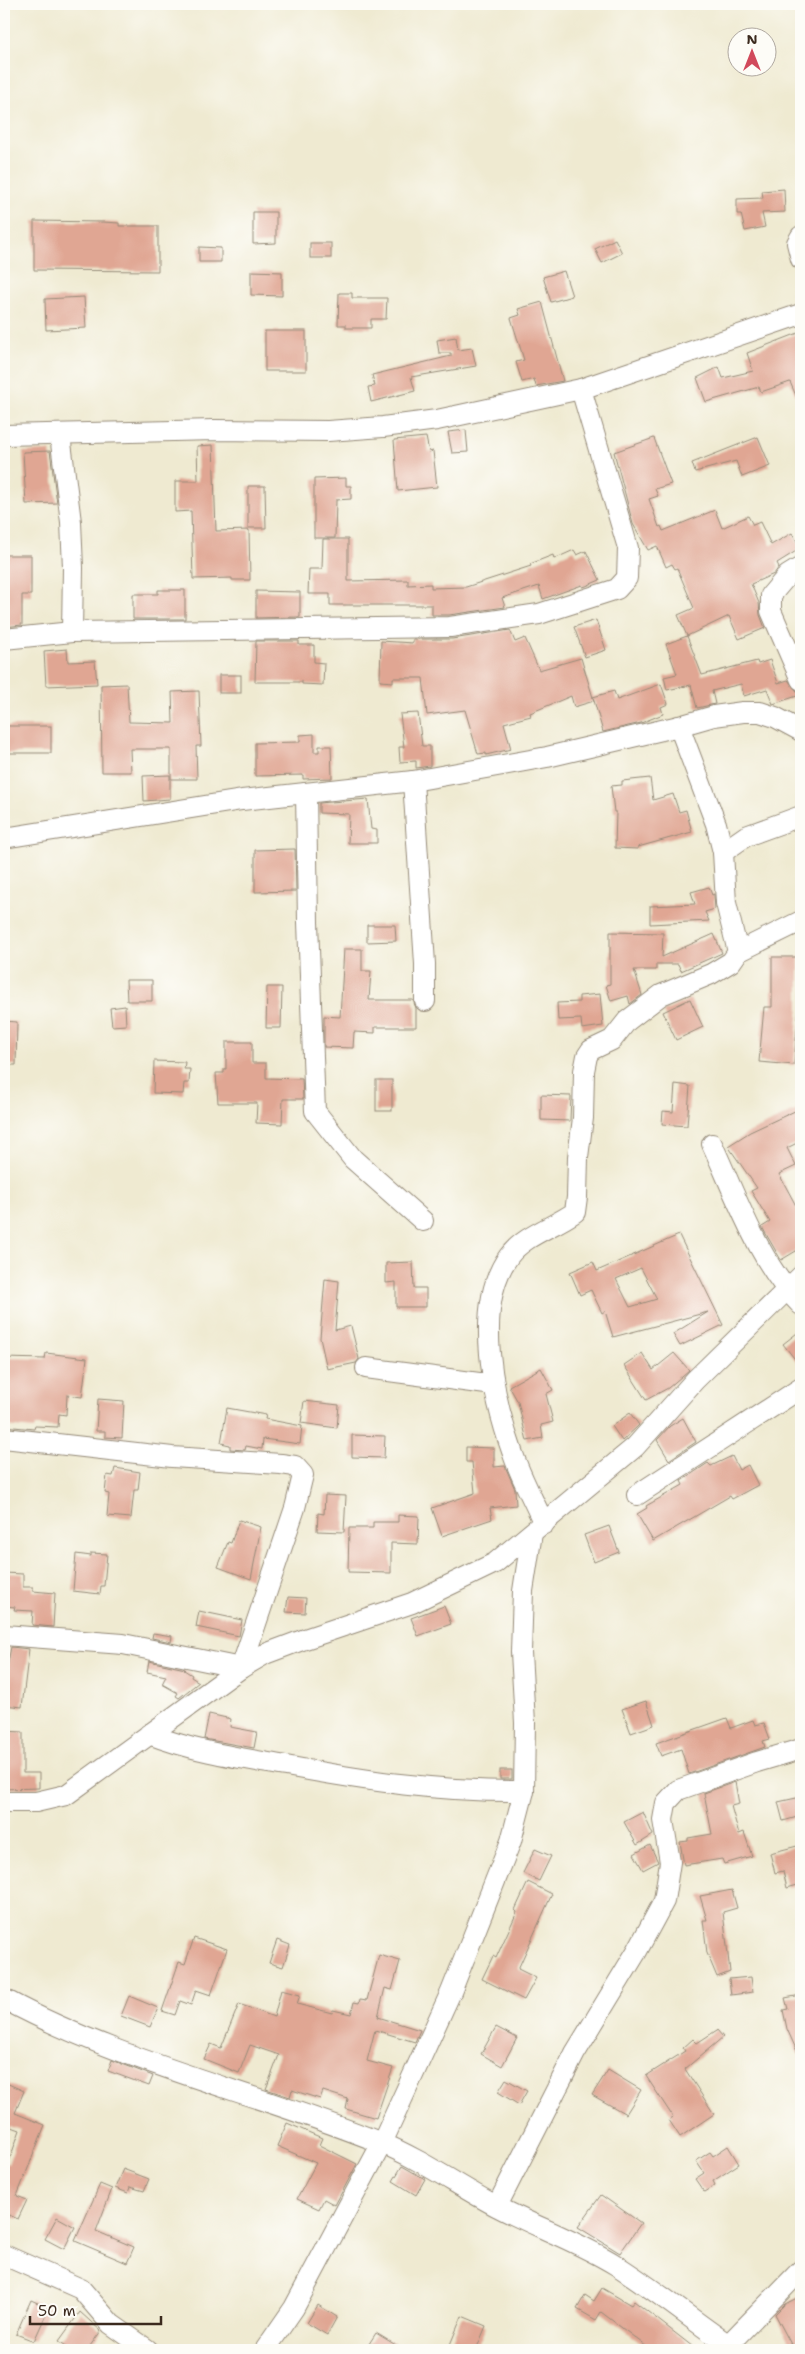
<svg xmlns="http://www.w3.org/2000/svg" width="805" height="2354" viewBox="0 0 805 2354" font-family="'Shantell Sans',sans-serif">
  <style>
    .building { fill: #e0a693; fill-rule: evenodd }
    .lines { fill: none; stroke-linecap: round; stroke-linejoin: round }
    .minor-casing { stroke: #958a78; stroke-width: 22 }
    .minor { stroke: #fff; stroke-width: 20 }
  </style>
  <rect width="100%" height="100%" fill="#fdfcf7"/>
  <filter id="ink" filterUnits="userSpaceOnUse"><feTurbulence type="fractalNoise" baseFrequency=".02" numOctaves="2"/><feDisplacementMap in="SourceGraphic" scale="10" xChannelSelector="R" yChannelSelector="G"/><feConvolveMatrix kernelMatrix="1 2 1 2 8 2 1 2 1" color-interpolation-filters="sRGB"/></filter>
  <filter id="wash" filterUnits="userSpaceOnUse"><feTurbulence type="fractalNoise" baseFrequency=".0096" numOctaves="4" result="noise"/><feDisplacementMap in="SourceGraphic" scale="20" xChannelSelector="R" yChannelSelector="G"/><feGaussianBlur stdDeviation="1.12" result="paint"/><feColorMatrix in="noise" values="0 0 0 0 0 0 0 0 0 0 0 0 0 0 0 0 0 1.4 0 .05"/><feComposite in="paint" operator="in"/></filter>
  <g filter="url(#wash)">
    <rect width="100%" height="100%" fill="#efead1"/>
    <g id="blocks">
      <!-- building -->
      <g class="building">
        <path d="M784,189L785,212L762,213L765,227L745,231L741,214H737V199L763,198L762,191Z"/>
        <path d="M253,212H276V243L253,244Z"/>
        <path d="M34,221L103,222L119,223V226H158V271L34,270Z"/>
        <path d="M615,239L622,253L602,263L595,249Z"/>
        <rect x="310" y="243" width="21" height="15"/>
        <path d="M199,247L221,248V262H199Z"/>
        <path d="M251,271L282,272V296L251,295Z"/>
        <path d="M564,271L572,296L551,302L543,277Z"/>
        <path d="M339,293H352V298H387L386,319H371V328H346V325H338Z"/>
        <path d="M84,297L86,328L46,330L45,299Z"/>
        <path d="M542,302L563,381L536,386L534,379L522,382L516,362L524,360L511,318L520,315L518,309Z"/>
        <rect x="265" y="331" width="41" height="40"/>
        <path d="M801,332V407L790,382L761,392L759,387L706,402L697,378L719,367L723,378L753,371L747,353Z"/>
        <path d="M456,337L458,350L472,348L476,366L411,377L415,391L371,402L368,387L375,386L372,375L451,356V353H439L437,340Z"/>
        <path d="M466,430L468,452L452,453L448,432Z"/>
        <path d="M426,437L429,452L433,451L437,487L398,491L394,440Z"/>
        <path d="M758,437L770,466L742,477L736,461L695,472L692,463Z"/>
        <path d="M654,438L671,484L655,489L658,496L649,499L659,527L661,526L663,531L715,510L722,528L748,516L753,525L760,522L771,545L792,533L801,548L777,563L779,567L774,574L751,584L759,603L760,615L765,628L739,639L729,616L687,636L678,615L694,608L677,568L675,569L672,564L666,567L657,546L648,550L633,524L614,452Z"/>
        <path d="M213,445L216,531L249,530L250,580H232V578L193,579L191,511L175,512V481H198L197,446Z"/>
        <path d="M50,451L57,503L26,504L23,452Z"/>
        <path d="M346,478V486H351V499L336,500L335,538H314V479Z"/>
        <path d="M248,486H265L266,528H248Z"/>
        <path d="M323,539H348V581L408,580V585L431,584V588L466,587L531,566L530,564L553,555L554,559L574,550L577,555L586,551L600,580L586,586L583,587L582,585L543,599L539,586L502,598L505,607L449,615H432V605H330V594H308L309,569H322Z"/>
        <path d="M4,555H31V595H22V625L4,627Z"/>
        <path d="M158,590H185V619H133V594H158Z"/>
        <path d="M256,591L300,592V617L256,618Z"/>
        <path d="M596,620L606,650L585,657L574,627Z"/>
        <path d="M510,630L515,642L525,638L539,670L581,658L594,701L574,707L571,696L530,713L531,716L504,723L511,749L486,755V753L478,754L465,710L427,715L423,678H393V682L380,681L381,641L413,643V639H452Z"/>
        <path d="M687,636L702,675L757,661L758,664L770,660L778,683L788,680L800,695L773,704L767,689L744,696L741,684L712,691L715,704L697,708L691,685L667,690L664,677L677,674L666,644Z"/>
        <path d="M256,641H299V645H314V662L324,663L323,685L302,684V682H255Z"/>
        <path d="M67,649L68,662L95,661L97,684L46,686L44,651Z"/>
        <rect x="219" y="675" width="22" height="18"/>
        <path d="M127,684L129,722L173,723L172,692L199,691L201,746H196L197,779H171V749H130L131,772H102L101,685Z"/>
        <path d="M661,684L668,704L661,707L663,714L641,723L603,732L593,697L614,691L617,700Z"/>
        <path d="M418,713L422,746H430V766L416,768V761L400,762L399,747H404L400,714Z"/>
        <rect x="4" y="726" width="47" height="27"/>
        <path d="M314,734V752H319V746H331L332,778L303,779V775L255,776V743L300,742V735Z"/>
        <path d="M170,775V799L144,801L143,776Z"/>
        <path d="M650,778L653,800L673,794L679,812L686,810L692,832L638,847V849L615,848L616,812H614L611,786L622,785V781Z"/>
        <path d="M368,799L371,829L377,830V843H348L349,814L319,813V803Z"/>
        <path d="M295,849L296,891L255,892V850Z"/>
        <path d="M709,887L712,895L714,894L715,909L705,912L709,921L650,924V906L695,904L691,892Z"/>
        <path d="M367,925H395L396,941L367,942Z"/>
        <path d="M610,932L663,933L662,957L714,934L722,953L681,971L678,964H656V970H634L642,995L630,1004L628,996L611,1001L606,985L610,984Z"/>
        <path d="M344,949H362V971H371L369,1000H413L416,1008V1027H375V1033L354,1032L353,1048L324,1047V1016L340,1017Z"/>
        <path d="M772,957H799V1006L794,1065L759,1062L764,1007H772Z"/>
        <path d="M126,980H152V1001H127Z"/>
        <path d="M267,987H282L281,1028H266Z"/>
        <path d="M600,994L603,1026L582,1029L581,1019L558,1020L557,1003L579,1002V996Z"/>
        <path d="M690,999L703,1027L676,1040L663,1012Z"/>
        <path d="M125,1006L126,1025L112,1026L110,1008Z"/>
        <path d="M4,1021L17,1022L16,1065H4Z"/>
        <path d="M226,1042H252V1063H266V1078L302,1079L303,1099H283L282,1124L256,1123L257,1103H218L216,1073H224V1069H226Z"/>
        <path d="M154,1061L185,1062L184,1069H190L189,1083H184L183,1094L153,1093Z"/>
        <rect x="376" y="1080" width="16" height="31"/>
        <path d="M675,1084L690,1086L687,1126L662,1124L663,1111L673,1112Z"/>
        <path d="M541,1095L571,1096L570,1121L541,1120Z"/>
        <path d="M797,1110L801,1118V1141L787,1148L796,1166L779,1174L801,1215V1248L781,1260L762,1227L770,1222L751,1191L757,1188L728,1146L750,1132Z"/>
        <path d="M679,1235L723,1325L680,1346L673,1334L708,1312L613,1337L605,1311L602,1313L591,1290L580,1295L570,1272L593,1262L597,1271ZM641,1268L657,1299L630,1307L616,1279Z"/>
        <path d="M413,1262L414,1288H426V1307H396V1282L386,1283V1263Z"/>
        <path d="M325,1279L339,1281L335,1330L351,1326L359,1359L356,1363L327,1369L320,1338Z"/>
        <path d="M801,1330V1367L783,1344Z"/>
        <path d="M46,1353L87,1358L82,1397L67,1395L66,1415L59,1414L58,1427L35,1426L34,1429L4,1426V1358L45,1359Z"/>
        <path d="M642,1353L653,1370L674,1353L689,1370L668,1388L646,1400L624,1365Z"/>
        <path d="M541,1368L553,1390L546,1394L553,1422L541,1425L543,1438L527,1441L518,1402L509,1386Z"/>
        <path d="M98,1399L124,1401L122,1438L105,1437V1431H96Z"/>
        <path d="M304,1401L339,1405L337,1428L301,1423Z"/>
        <path d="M227,1408L266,1415L265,1419L302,1426L300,1444L263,1439L262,1449L246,1446L245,1450L230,1449V1445L221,1443Z"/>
        <path d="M630,1413L639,1425L622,1441L612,1426Z"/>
        <path d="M683,1418L696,1442L669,1460L657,1440L670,1426Z"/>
        <path d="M352,1435L385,1436L384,1458L352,1457Z"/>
        <path d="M466,1447L494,1448V1467L505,1466L515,1489L516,1505L490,1508L492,1519L442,1536L432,1508L475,1493L472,1462H466Z"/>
        <path d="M732,1456L739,1470L748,1465L758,1485L732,1499L730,1496L653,1541L637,1514L647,1508L646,1506L683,1485L681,1481L708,1463L711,1466Z"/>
        <path d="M115,1468L140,1472L138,1490H134L131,1518L107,1516L109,1494L105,1493L107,1475L113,1476Z"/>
        <path d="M325,1495L346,1496L344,1532L317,1531L318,1513L324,1514Z"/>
        <path d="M398,1515L419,1516L418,1544L391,1543V1573L348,1572L349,1528H373V1522H398Z"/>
        <path d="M239,1520L261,1527L251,1579L218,1567L228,1542L231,1543Z"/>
        <path d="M609,1526L619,1552L594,1562L584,1535Z"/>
        <path d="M91,1553L107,1554L104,1586H101L100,1594L73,1591L76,1554L91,1556Z"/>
        <path d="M4,1573L23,1574V1587H33V1591L55,1593L53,1627L32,1625L33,1611L14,1610L15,1607L4,1606Z"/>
        <path d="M288,1597L306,1598L305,1613L286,1612Z"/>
        <path d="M444,1606L451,1624L418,1636L411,1618Z"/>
        <path d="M199,1611L242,1620L239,1636L196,1627Z"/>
        <path d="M153,1633L172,1636L171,1642L152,1638Z"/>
        <path d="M11,1647L29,1649L22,1707L4,1705V1683Z"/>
        <path d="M149,1661L185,1669L184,1670L192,1675L191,1677L199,1682L179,1698L176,1696L178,1693L162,1684L166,1676L147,1672Z"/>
        <path d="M646,1701L654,1725L631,1733L622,1709Z"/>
        <path d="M209,1714L231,1719L230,1727L257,1732L254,1748L204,1739Z"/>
        <path d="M727,1718L731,1728L753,1720L755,1725L764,1723L770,1739L763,1741L765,1747L689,1774L681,1749L661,1756L656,1743Z"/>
        <path d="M4,1731L23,1732V1773H39V1788L4,1789Z"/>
        <rect x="500" y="1770" width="12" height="9"/>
        <path d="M735,1782L739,1804L731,1806L739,1834L744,1832L752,1856L724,1864L722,1859L684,1865L680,1842L688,1841V1838L712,1834L704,1793Z"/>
        <path d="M801,1797V1816L783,1821L778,1802Z"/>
        <path d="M643,1812L653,1835L637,1845L624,1822Z"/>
        <path d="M650,1845L658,1862L643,1870L634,1854Z"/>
        <path d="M801,1845V1884L787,1888L783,1871L775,1873L770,1853Z"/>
        <path d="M535,1849L551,1856L539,1881L523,1873Z"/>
        <path d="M528,1882L552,1894L518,1969L536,1978L524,2000L482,1979L493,1956L496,1958L517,1912L515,1910Z"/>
        <path d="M732,1890L737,1908L723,1912L730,1972L717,1977L707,1953L703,1920H707L700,1896Z"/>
        <path d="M194,1938L227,1949L211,1995L196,1990L191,2005L180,2001L175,2015L162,2011L179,1962L185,1964Z"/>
        <path d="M277,1940L290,1945L283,1967L269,1963Z"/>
        <path d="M379,1955L400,1961L392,1990L385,1988L378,2017L420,2030L415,2042L375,2030L367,2061L393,2068L376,2118L346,2109L348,2099L323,2091L320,2099L292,2090L290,2097L266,2089L279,2055L250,2045L239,2073L204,2059L211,2044L221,2048L239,2004L274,2017L281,1990L300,1995L297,2004L332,2013L333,2010L351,2014L354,2002L359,2003L360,1999L367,2000Z"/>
        <path d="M751,1977L753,1992L731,1995L729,1979Z"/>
        <path d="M801,1995V2060L787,2029L783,2010L788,2009L785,1998Z"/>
        <path d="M129,1996L158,2008L150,2027L121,2016Z"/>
        <path d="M496,2027L517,2038L502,2066L481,2054Z"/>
        <path d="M717,2030L723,2037L685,2069L714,2114L680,2137L669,2120L673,2117L646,2076L685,2051L683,2048L693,2039L697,2043Z"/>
        <path d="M112,2060L153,2076L149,2086L108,2071Z"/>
        <path d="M608,2070L641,2090L626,2114L592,2095Z"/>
        <path d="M506,2079L527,2091L519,2105L498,2092Z"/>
        <path d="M4,2082L24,2091L15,2113L45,2125L17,2196L27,2200L18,2219L9,2215L5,2226L4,2162L8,2164L20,2130L9,2126L4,2139Z"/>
        <path d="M287,2123L322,2138L319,2145L357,2164L335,2205L324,2199L319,2209L297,2199L316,2163L277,2146Z"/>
        <path d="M728,2146L739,2164L713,2181L715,2185L704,2192L695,2179L704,2173L696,2161L710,2152L713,2156Z"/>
        <path d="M402,2166L425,2179L416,2195L393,2181Z"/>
        <path d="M123,2169L149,2179L144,2191L130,2187L128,2193L115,2188Z"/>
        <path d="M100,2184L112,2189L96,2231L134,2247L127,2263L75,2241Z"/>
        <path d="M601,2195L641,2223L620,2253L578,2227Z"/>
        <path d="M57,2217L75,2227L64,2249L45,2239Z"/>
        <path d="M602,2288L631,2305L634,2301L697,2350H651L601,2312L596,2320L577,2309L585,2295L594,2301Z"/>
        <path d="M801,2296V2350H794L775,2314L785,2304Z"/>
        <path d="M31,2300L49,2308L34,2341L16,2334Z"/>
        <path d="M318,2305L337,2317L327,2335L307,2323Z"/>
        <path d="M80,2312L101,2331L87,2350H72L59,2341Z"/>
        <path d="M462,2316L486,2326L476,2350H457L449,2347Z"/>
        <path d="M376,2333L404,2350H365Z"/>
      </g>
    </g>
  </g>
  <g filter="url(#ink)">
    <use href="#blocks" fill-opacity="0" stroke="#958a78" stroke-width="1"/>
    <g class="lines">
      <!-- minor casing -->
      <g class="minor-casing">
        <g id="minor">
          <path d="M801,236L797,243L801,259"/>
          <path d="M4,435L215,430L328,431L383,427L437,420L581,389L801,314"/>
          <path d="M60,435L71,522L73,568L72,632"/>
          <path d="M801,567L788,575L771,595V611L801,680"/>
          <path d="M4,639L72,632L450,627L539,614L617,589L627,578L628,548L581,389"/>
          <path d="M413,781L425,964V1001"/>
          <path d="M306,793L308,922L315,1111L353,1159L423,1221"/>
          <path d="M4,838L242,800L413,781L547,757L679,726L714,716L743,712H760L775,717L801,731"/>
          <path d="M723,852L746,836L801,816"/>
          <path d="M738,952L801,921"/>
          <path d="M712,1144C736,1196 760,1265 801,1305"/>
          <path d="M366,1368L494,1385"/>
          <path d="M4,1438L172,1457L281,1464L295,1466L303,1475L295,1508L241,1668L123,1644L4,1635"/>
          <path d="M637,1495L801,1388"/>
          <path d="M544,1524C534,1501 521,1478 513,1454C494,1401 472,1306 509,1256C525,1235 554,1227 575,1212L577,1197L578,1157L583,1118L584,1071L587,1056L591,1050L612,1040L627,1021L661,995L711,974L731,962L738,952L726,903L723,852L716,824L679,726"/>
          <path d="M149,1734C192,1751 239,1758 286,1766C367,1781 441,1792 524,1791"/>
          <path d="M4,1802H36L66,1795L241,1668L265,1654L305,1639L412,1603L495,1563L635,1447L695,1380L801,1276"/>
          <path d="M4,1999C122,2063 255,2092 379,2142C421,2159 458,2186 498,2207C536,2227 579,2242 616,2265C657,2291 696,2323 736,2350"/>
          <path d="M497,2206L575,2053L637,1951L664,1901L670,1862L663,1820L666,1803L678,1790L757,1762L801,1749"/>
          <path d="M4,2255L81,2289L111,2324L148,2350"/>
          <path d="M728,2345L801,2270"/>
          <path d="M265,2350L294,2308L382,2143L451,1992L511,1841L524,1791L525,1723L521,1652L523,1591L532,1533"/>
        </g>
      </g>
      <!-- minor -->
      <use href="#minor" class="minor"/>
    </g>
  </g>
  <!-- margin -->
  <rect width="805" height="2354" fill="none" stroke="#fdfcf7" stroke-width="20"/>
  <!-- north arrow -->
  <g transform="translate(752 52)"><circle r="24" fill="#fdfcf7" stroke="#afa8a0"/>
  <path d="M0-4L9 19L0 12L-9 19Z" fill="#d1495b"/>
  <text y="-8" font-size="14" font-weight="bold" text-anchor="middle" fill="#3b2a1e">N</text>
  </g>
  <!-- scale -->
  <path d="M30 2316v8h131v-8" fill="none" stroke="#3b2a1e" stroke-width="2.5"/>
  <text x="38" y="2316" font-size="15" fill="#3b2a1e" stroke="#fdfcf7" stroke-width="4" paint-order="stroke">50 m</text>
</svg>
